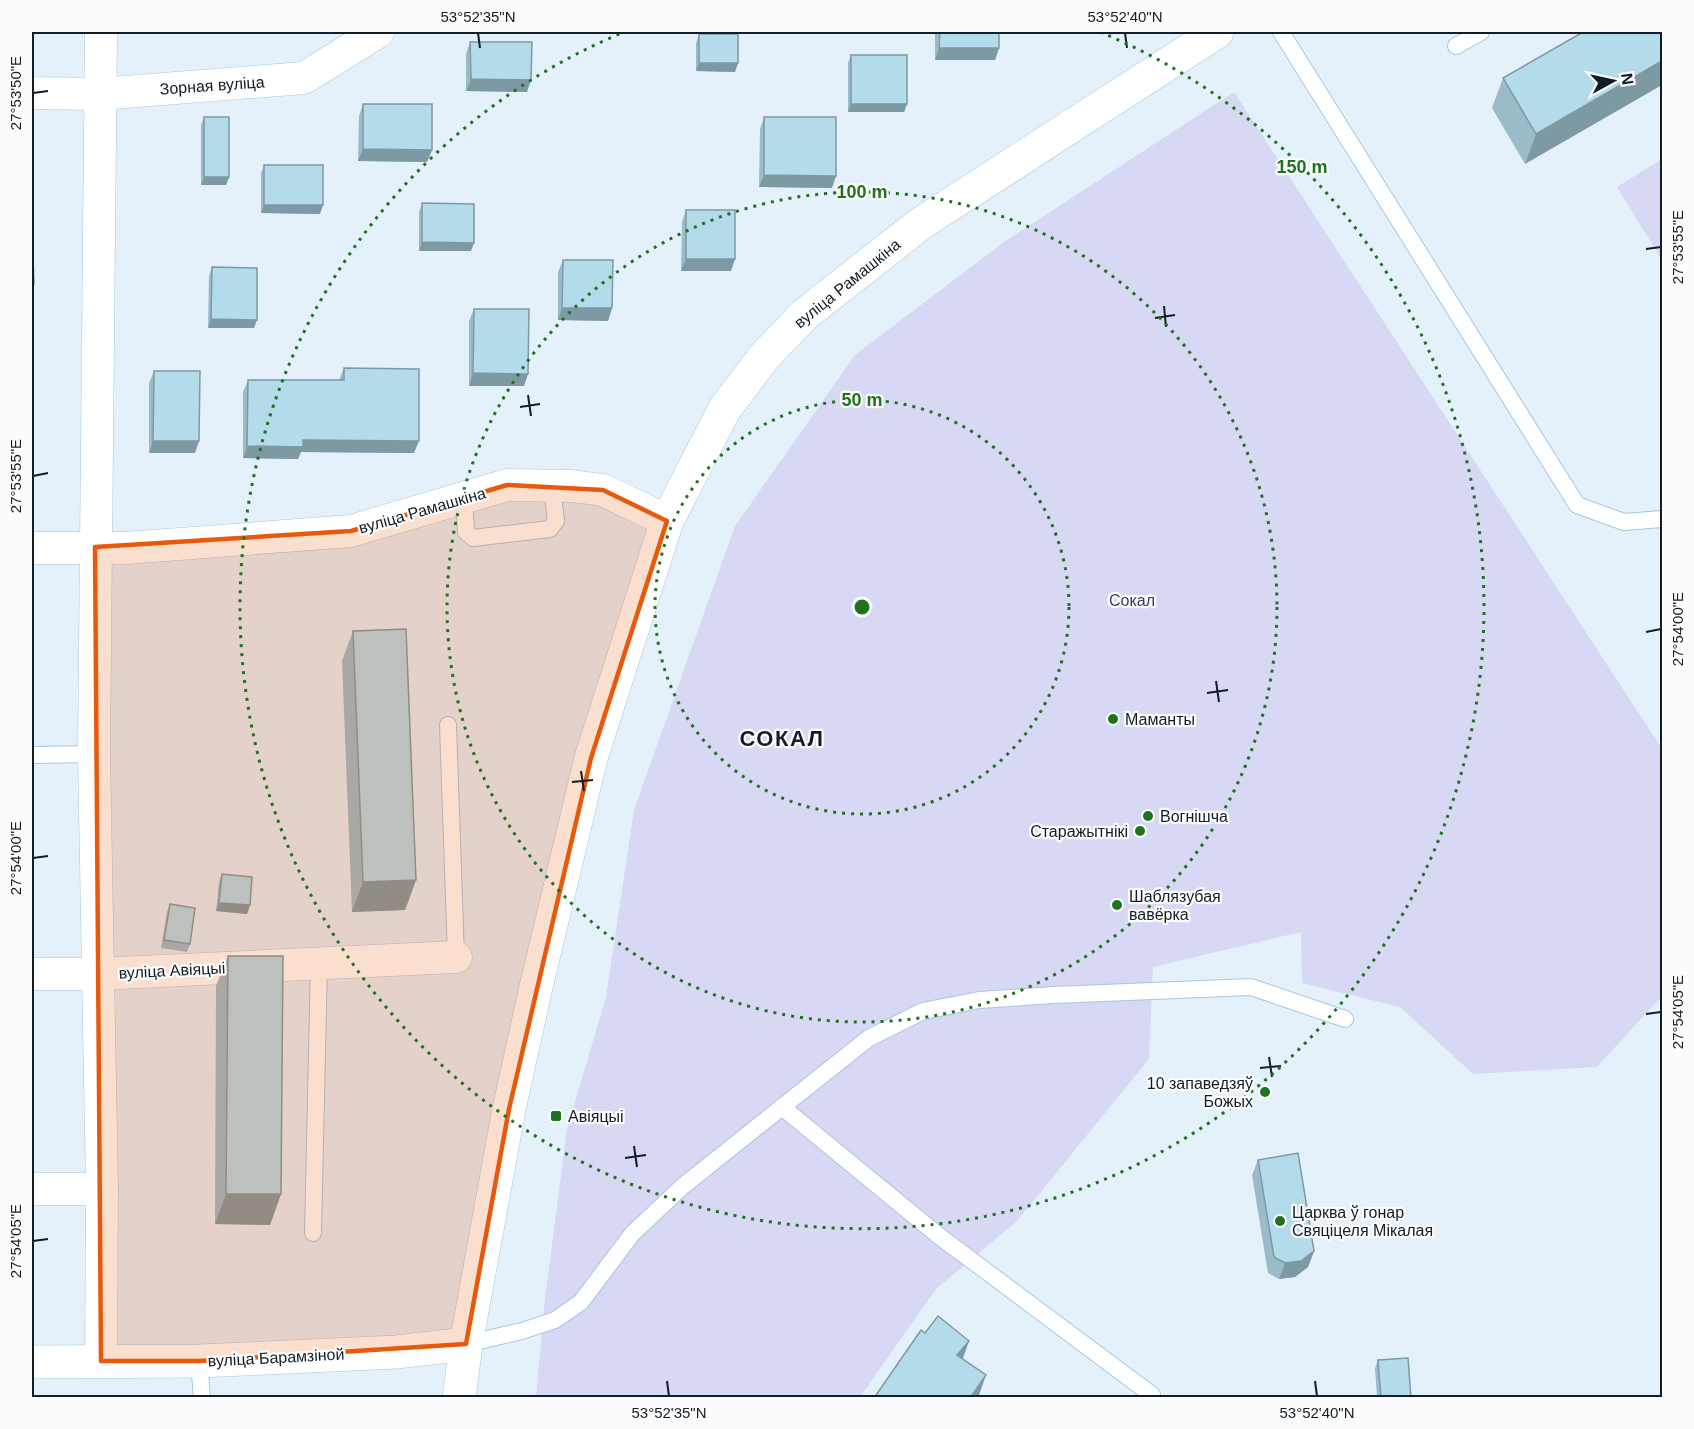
<svg xmlns="http://www.w3.org/2000/svg" width="1694" height="1429" viewBox="0 0 1694 1429" font-family="Helvetica,sans-serif">
  <style>
    .green { fill: #d6d8f4 }
    .lines { fill: none; stroke-linecap: round; stroke-linejoin: round }
    .lane-casing { stroke: #a8c7e0; stroke-width: 18 }
    .street-casing { stroke: #a8c7e0; stroke-width: 33 }
    .secondary-casing { stroke: #a8c7e0; stroke-width: 34 }
    .lane { stroke: #fff; stroke-width: 16 }
    .street { stroke: #fff; stroke-width: 32 }
    .secondary { stroke: #fff; stroke-width: 33 }
    .wall { fill: #9abcc9 }
    .shaded-wall { fill: #7d99a4 }
    .building { fill: #b3dbea; stroke: #7d99a4; stroke-width: 1.5 }
    .marked { fill: #e8590c; fill-opacity: 0.2; stroke: #e8590c; stroke-width: 4.5; stroke-linejoin: round }
    .ticks { fill: none; stroke: #121e27; stroke-width: 2 }
    .ring { fill: none; stroke: #20731e; stroke-width: 3; stroke-dasharray: 3 6 }
    .poi-dot { fill: #20731e; stroke: #fcfcfc; stroke-width: 2 }
    .labels { text-anchor: middle; stroke-width: 4.5; stroke-linejoin: round; paint-order: stroke }
    .street-label { font-size: 16px; fill: #121e27; stroke: #fcfcfc }
    .park-label { font-size: 16px; fill: #3b3a67; stroke: #fcfcfc }
    .poi-label { font-size: 16px; fill: #121e27; stroke: #fcfcfc; text-anchor: start }
    .district-label { font-size: 22px; font-weight: bold; letter-spacing: 1.5px; fill: #121e27; stroke: #fcfcfc }
    .centre { fill: #20731e; stroke: #fcfcfc; stroke-width: 3 }
    .ring-label { font-size: 18px; text-anchor: middle; font-weight: bold; fill: #20731e; stroke: #fcfcfc; stroke-width: 4.5; stroke-linejoin: round; paint-order: stroke }
    .neatline { fill: none; stroke: #121e27; stroke-width: 2 }
    .ticks-label { font-size: 15px; text-anchor: middle; fill: #121e27 }
  </style>
  <rect width="100%" height="100%" fill="#e4f1fb"/>
  <!-- green -->
  <g class="green">
    <path d="M1234,92L1662,749V996L1597,1067L1473,1074L1400,1007L1302,983L1301,932L1153,967L1149,1059L1017,1221L936,1289L860,1397L536,1398L544,1307L567,1129L606,997L634,810L735,526L855,355L1004,242Z"/>
    <path d="M1662,159V260L1617,187Z"/>
  </g>
  <g class="lines">
    <!-- lane casing -->
    <g class="lane-casing">
      <g id="lane">
        <path d="M1281,32L1577,505L1624,522L1662,519"/>
        <path d="M1456,46L1481,32"/>
        <path d="M464,497L466,532L473,538L550,529L556,521L552,486"/>
        <path d="M448,725L456,957"/>
        <path d="M32,755L94,754"/>
        <path d="M782,1107L869,1038L923,1011L979,1000L1054,995L1251,987L1345,1019"/>
        <path d="M313,1233L319,963"/>
        <path d="M466,1344L522,1331L555,1320L581,1302L632,1234L683,1186L782,1107L939,1236L1152,1395L1150,1398"/>
        <path d="M199,1361L202,1398"/>
      </g>
    </g>
    <!-- street casing -->
    <g class="street-casing">
      <g id="street">
        <path d="M32,93L99,94L304,78L378,32"/>
        <path d="M32,548H126L351,531L507,485L572,486L603,490L667,521"/>
        <path d="M32,974H98L456,957"/>
        <path d="M32,1189H102"/>
        <path d="M101,1361L102,1189L94,754L101,32"/>
      </g>
    </g>
    <!-- secondary casing -->
    <g class="secondary-casing">
      <g id="secondary">
        <path d="M32,1362L199,1361L396,1352L466,1344"/>
        <path d="M459,1398L466,1344L509,1109L536,987L591,758L667,521L724,410L764,357L804,315L920,224L1217,32"/>
      </g>
    </g>
    <!-- lane -->
    <use href="#lane" class="lane"/>
    <!-- street -->
    <use href="#street" class="street"/>
    <!-- secondary -->
    <use href="#secondary" class="secondary"/>
  </g>
  <!-- wall -->
  <g class="wall">
    <path d="M935,32H999V48L995,60H935Z"/>
    <path d="M1583,32L1525,164L1492,108L1503,78Z"/>
    <path d="M699,34L738,63L735,72L696,71V43Z"/>
    <path d="M470,42L527,92L466,91V54Z"/>
    <path d="M851,55L907,104L904,112H848V63Z"/>
    <path d="M363,104L432,150L427,162L358,161L359,116Z"/>
    <path d="M204,117L229,177L226,185H201V125Z"/>
    <path d="M764,117L832,188L759,187L760,129Z"/>
    <path d="M264,165L320,214L261,213V173Z"/>
    <path d="M422,203L471,251H419V212Z"/>
    <path d="M686,210L731,271H681L682,222Z"/>
    <path d="M563,260L612,308L608,321L558,320V272Z"/>
    <path d="M212,267L254,328H208L209,276Z"/>
    <path d="M474,309L524,386H469V321Z"/>
    <path d="M344,368L414,453L301,452L298,459L243,458V392L248,380H339Z"/>
    <path d="M154,371L195,453H149V383Z"/>
    <path d="M353,631L416,880L405,910L352,912L342,661Z"/>
    <path d="M222,874L250,905L247,914L216,911L219,882Z"/>
    <path d="M170,904L190,944L187,952L161,948L167,912Z"/>
    <path d="M228,956L281,1194L270,1225L215,1224L216,986Z"/>
    <path d="M1258,1160L1314,1251L1308,1267L1295,1277L1279,1279L1268,1273L1252,1175Z"/>
    <path d="M1378,1360L1411,1398H1377L1375,1368Z"/>
  </g>
  <!-- shaded-wall -->
  <g class="shaded-wall">
    <path d="M939,48H999L995,60H935Z"/>
    <path d="M1662,61V85L1525,164L1536,134Z"/>
    <path d="M699,63H738L735,72L696,71Z"/>
    <path d="M471,79L531,80L527,92L466,91Z"/>
    <path d="M851,104H907L904,112H848Z"/>
    <path d="M363,149L432,150L427,162L358,161Z"/>
    <path d="M764,175L836,176L832,188L759,187Z"/>
    <path d="M204,177H229L226,185H201Z"/>
    <path d="M264,205H323L320,214L261,213Z"/>
    <path d="M422,242L474,243L471,251H419Z"/>
    <path d="M686,259H735L731,271H681Z"/>
    <path d="M562,308H612L608,321L558,320Z"/>
    <path d="M211,319L257,320L254,328H208Z"/>
    <path d="M473,373L528,374L524,386H469Z"/>
    <path d="M303,440L419,441L414,453L301,452L298,459L243,458L247,446Z"/>
    <path d="M153,441H199L195,453H149Z"/>
    <path d="M416,880L405,910L352,912L363,882Z"/>
    <path d="M219,903L250,905L247,914L216,911Z"/>
    <path d="M226,1194H281L270,1225L215,1224Z"/>
    <path d="M1314,1251L1308,1267L1295,1277L1279,1279L1285,1263Z"/>
    <path d="M969,1341L961,1364L957,1355Z"/>
    <path d="M986,1375L978,1398H970Z"/>
  </g>
  <!-- building -->
  <g class="building">
    <path d="M940,32H999V48H939Z"/>
    <path d="M1583,32H1662V61L1536,134L1503,78Z"/>
    <rect x="699" y="34" width="39" height="29"/>
    <path d="M470,42H532L531,80L471,79Z"/>
    <rect x="851" y="55" width="56" height="49"/>
    <path d="M363,104H432V150L363,149Z"/>
    <rect x="204" y="117" width="25" height="60"/>
    <path d="M764,117H836V176L764,175Z"/>
    <rect x="264" y="165" width="59" height="40"/>
    <path d="M422,203L474,204V243L422,242Z"/>
    <rect x="686" y="210" width="49" height="49"/>
    <path d="M32,259H33L34,284H32Z"/>
    <path d="M563,260H613L612,308H562Z"/>
    <path d="M212,267L257,268V320L211,319Z"/>
    <path d="M474,309H529L528,374L473,373Z"/>
    <path d="M344,368L419,369V441L303,440V447L247,446L248,380H344Z"/>
    <path d="M154,371H200L199,441H153Z"/>
    <path d="M406,629L416,880L363,882L353,631Z"/>
    <path d="M222,874L252,877L250,905L219,903Z"/>
    <path d="M170,904L195,908L190,944L164,940Z"/>
    <path d="M228,956H283L281,1194H226Z"/>
    <path d="M1298,1153L1314,1251L1301,1261L1285,1263L1274,1257L1258,1160Z"/>
    <path d="M938,1316L969,1341L957,1355L986,1375L970,1398H874L921,1330L925,1333Z"/>
    <path d="M1408,1358L1411,1398H1381L1378,1360Z"/>
  </g>
  <!-- marked area -->
  <path class="marked" d="M507,485L603,490L667,521L591,758L509,1109L466,1344L199,1361H101L95,547L351,531Z"/>
  <!-- ticks -->
  <path class="ticks" d="M478,33L480,48M1125,33L1127,48M33,93L48,91M1646,249L1661,247M1164,306L1166,327M1155,318L1175,315M528,395L531,416M520,407L540,404M33,476L48,473M1646,632L1661,629M1216,681L1219,702M1207,693L1228,690M581,771L584,791M572,782L593,780M33,858L48,856M1646,1014L1661,1012M1269,1057L1272,1077M1260,1068L1281,1066M634,1146L637,1167M625,1158L646,1155M33,1241L48,1239M667,1381L669,1396M1315,1381L1317,1396"/>
  <!-- distance rings -->
  <g class="ring">
    <circle cx="862" cy="607" r="207"/>
    <circle cx="862" cy="607" r="415"/>
    <path d="M1100 32A622 622 0 1 1 624 32"/>
  </g>
  <!-- markers -->
  <g class="poi-dot">
    <circle cx="1113" cy="719" r="6"/>
    <circle cx="1148" cy="816" r="6"/>
    <circle cx="1140" cy="831" r="6"/>
    <circle cx="1117" cy="905" r="6"/>
    <circle cx="1265" cy="1092" r="6"/>
    <rect x="550" y="1110" width="12" height="12" rx="3"/>
    <circle cx="1280" cy="1221" r="6"/>
  </g>
  <g class="labels">
    <!-- street labels -->
    <g class="street-label">
      <text transform="translate(212 85) rotate(-4)" y="6">Зорная вуліца</text>
      <text transform="translate(847 283) rotate(-39)" y="6">вуліца Рамашкіна</text>
      <text transform="translate(422 510) rotate(-16)" y="6">вуліца Рамашкіна</text>
      <text transform="translate(172 970) rotate(-3)" y="6">вуліца Авіяцыі</text>
      <text transform="translate(276 1357) rotate(-3)" y="6">вуліца Барамзіной</text>
    </g>
    <!-- park labels -->
    <g class="park-label">
      <text x="1132" y="606">Сокал</text>
    </g>
    <!-- poi labels -->
    <g class="poi-label">
      <text x="1125" y="725">Маманты</text>
      <text x="1160" y="822">Вогнішча</text>
      <text x="1128" y="837" text-anchor="end">Старажытнікі</text>
      <text x="1129" y="902">Шаблязубая<tspan x="1129" dy="18">вавёрка</tspan></text>
      <text x="1253" y="1089" text-anchor="end">10 запаведзяў<tspan x="1253" dy="18">Божых</tspan></text>
      <text x="568" y="1122">Авіяцыі</text>
      <text x="1292" y="1218">Царква ў гонар<tspan x="1292" dy="18">Свяціцеля Мікалая</tspan></text>
    </g>
    <!-- district labels -->
    <g class="district-label">
      <text x="782" y="746">СОКАЛ</text>
    </g>
  </g>
  <circle cx="862" cy="607" r="9" class="centre"/>
  <g class="ring-label">
    <text x="1302" y="173">150 m</text>
    <text x="862" y="198">100 m</text>
    <text x="862" y="406">50 m</text>
  </g>
  <!-- border -->
  <rect width="1694" height="1429" fill="none" stroke="#fcfcfc" stroke-width="66"/>
  <!-- north arrow -->
  <g transform="translate(1613 81) rotate(82)" stroke="#fcfcfc" stroke-width="4.5" paint-order="stroke">
  <path d="M0-4.5L10 22L0 15L-10 22Z" fill="#121e27"/>
  <text y="-9" font-size="16" font-weight="bold" text-anchor="middle" fill="#121e27">N</text>
  </g>
  <rect x="33" y="33" width="1628" height="1363" class="neatline"/>
  <g class="ticks-label">
    <text x="478" y="22">53°52'35"N</text>
    <text x="1125" y="22">53°52'40"N</text>
    <text transform="translate(16 93) rotate(-90)" y="5">27°53'50"E</text>
    <text transform="translate(1678 247) rotate(-90)" y="5">27°53'55"E</text>
    <text transform="translate(16 476) rotate(-90)" y="5">27°53'55"E</text>
    <text transform="translate(1678 629) rotate(-90)" y="5">27°54'00"E</text>
    <text transform="translate(16 858) rotate(-90)" y="5">27°54'00"E</text>
    <text transform="translate(1678 1012) rotate(-90)" y="5">27°54'05"E</text>
    <text transform="translate(16 1241) rotate(-90)" y="5">27°54'05"E</text>
    <text x="669" y="1418">53°52'35"N</text>
    <text x="1317" y="1418">53°52'40"N</text>
  </g>
</svg>
